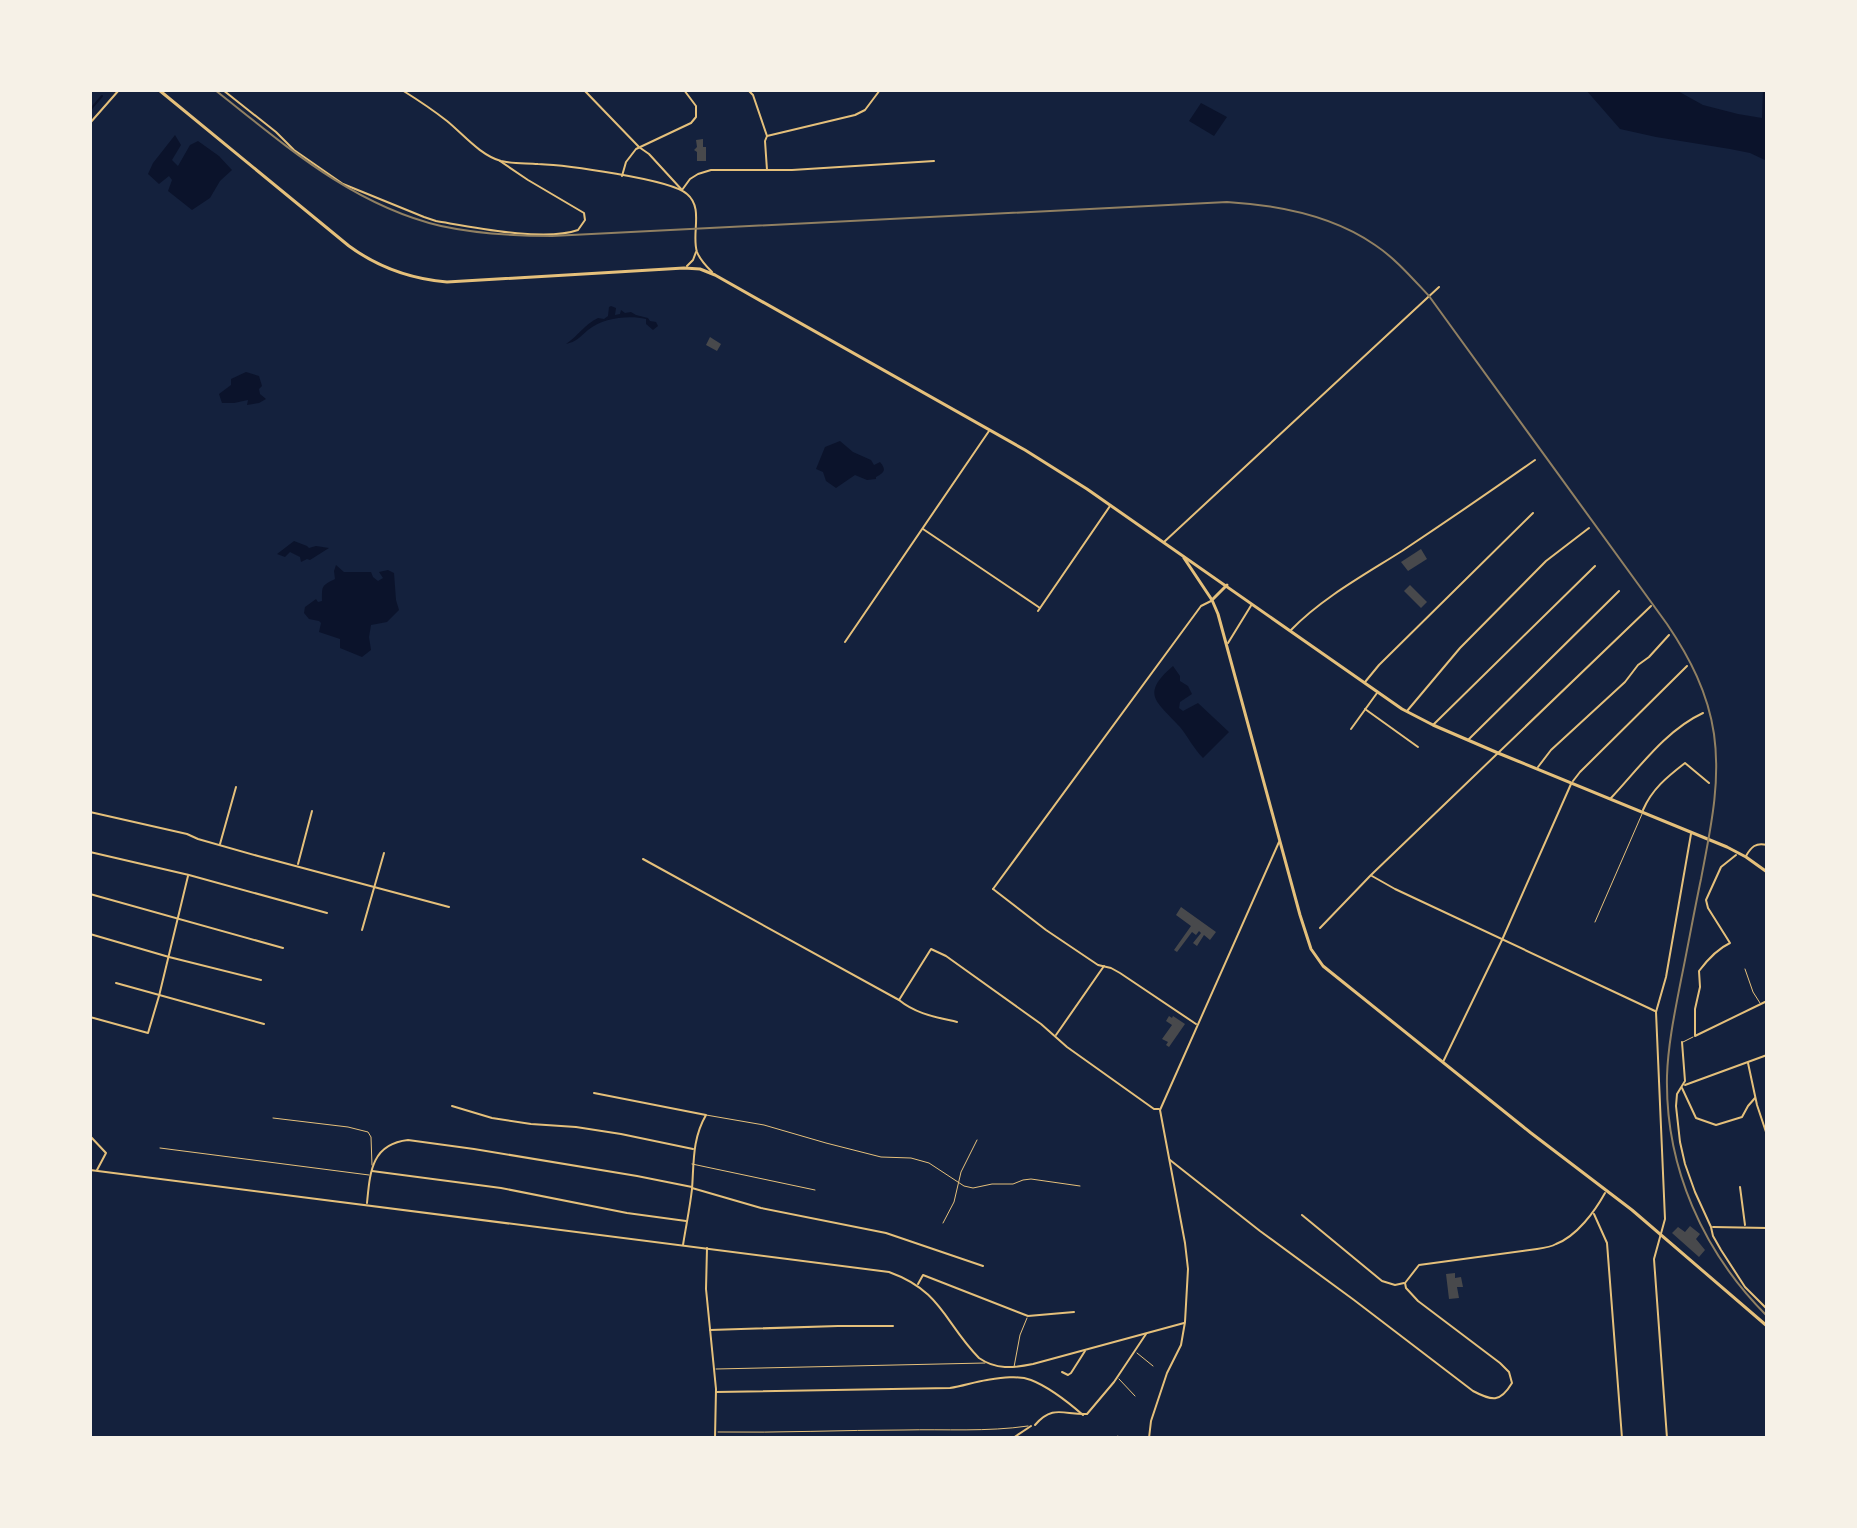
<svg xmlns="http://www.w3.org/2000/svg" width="1857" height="1528" viewBox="0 0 1857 1528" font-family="Rubik,sans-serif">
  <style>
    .water { fill: #0b132b }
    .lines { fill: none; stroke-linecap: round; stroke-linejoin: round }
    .stream { stroke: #0b132b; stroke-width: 2 }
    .building { fill: #48494c }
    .service { stroke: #e5c07b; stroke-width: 1 }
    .minor { stroke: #e5c07b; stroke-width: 2 }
    .tertiary { stroke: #e5c07b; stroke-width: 2 }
    .secondary { stroke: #e5c07b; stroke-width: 3 }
    .rail { stroke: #918062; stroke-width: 2 }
  </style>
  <rect width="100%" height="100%" fill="#14213d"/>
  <!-- water -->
  <g class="water">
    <path d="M1586,90H1676L1703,105L1738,114L1762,118L1763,90H1767V161L1750,153L1730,149L1656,137L1620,129Z"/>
    <path d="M1201,103L1227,117L1214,136L1189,121Z"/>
    <path d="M175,135L181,145L172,160L178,166L190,145L198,141L219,156L232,170L220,181L210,198L192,210L168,191L172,180L169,176L159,184L148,174L153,163Z"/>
    <path d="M611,306L616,308L615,315L620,314L621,310L625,313L631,312L636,315L648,318L650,321L656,322L658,326L653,330L646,324V319C628,315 603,318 588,330C580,337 576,342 566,344C578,336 585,324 598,318L604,319L608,316L609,307Z"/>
    <path d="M246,372L259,376L262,386L259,389L260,394L266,399L259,403L247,405L248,400L234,403H222L219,394L231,385V379Z"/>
    <path d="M840,441L853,452L871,460L874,465L880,462C887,470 884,473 876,477V479L867,480L855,475L836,488L826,481L823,472L816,469L825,447Z"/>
    <path d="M294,541L307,546L309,548L316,546L329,548L310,560L307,559L301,562L300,557L290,552L285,557L277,554Z"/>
    <path d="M336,565L344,572H371L373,577L378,581L383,578L379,572L388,570L394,573L396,600L399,610L387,622L371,625L369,637L371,650L362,657L340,648V639L319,632L321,623L319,621L309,619L304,613L305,607L316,599L318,602L322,601C322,586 321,586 335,579L334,571Z"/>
    <path d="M1173,666L1180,676V681L1188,686L1192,694L1180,702L1179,708L1183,711L1198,703L1229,732L1203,758C1194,749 1188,737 1180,727C1158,702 1139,695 1173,666Z"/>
  </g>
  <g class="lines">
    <!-- stream -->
    <path class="stream" d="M90,110L102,96"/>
  </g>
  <!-- building -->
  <g class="building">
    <path d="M703,139V147H706V161H697V152L694,150L697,147L696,140Z"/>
    <path d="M710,337L721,344L717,351L706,345Z"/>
    <path d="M1421,549L1427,559L1408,571L1401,562Z"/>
    <path d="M1410,585L1427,602L1421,608L1404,591Z"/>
    <path d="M1181,907L1216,932L1210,940L1204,935L1197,946L1193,943L1201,933L1199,931L1196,935L1192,932L1177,952L1174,950L1191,926L1176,915Z"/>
    <path d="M1169,1016L1172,1018L1173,1016L1185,1024L1169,1047L1166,1045L1168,1042L1162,1039L1172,1025L1166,1021Z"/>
    <path d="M1690,1226L1700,1234L1696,1239L1705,1250L1699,1257L1672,1233L1678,1227L1685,1232Z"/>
    <path d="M1455,1273V1278L1461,1277L1463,1287H1457L1459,1298L1449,1299L1446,1274Z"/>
  </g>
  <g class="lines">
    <!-- service -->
    <g class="service">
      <path d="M1595,922L1642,814"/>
      <path d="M1745,969L1753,992L1760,1003"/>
      <path d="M1683,1042L1693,1037"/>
      <path d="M706,1115L764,1125L826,1143L881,1157L911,1158L929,1163L964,1186L973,1188L992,1184H1013L1023,1180L1031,1179L1080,1186"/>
      <path d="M273,1118L348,1127L368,1132L371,1137L372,1165"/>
      <path d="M160,1148L369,1175"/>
      <path d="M692,1164L815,1190"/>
      <path d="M943,1223L954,1202L961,1172L977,1140"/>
      <path d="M1137,1353L1153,1366"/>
      <path d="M1014,1367L1020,1335L1027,1318"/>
      <path d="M716,1369L985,1363"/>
      <path d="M1119,1379L1135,1396"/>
      <path d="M718,1432C780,1433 842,1430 904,1430C945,1429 987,1432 1028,1426"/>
      <path d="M1118,1436L1119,1438"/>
    </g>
    <!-- minor -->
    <g class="minor">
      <path d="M223,90L276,132L294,150L343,184L424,217L436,221C472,227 544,242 578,230L585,220L584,213L528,180L500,161"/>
      <path d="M584,90L639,147L649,154L682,190L690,179L698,174L711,170H792L934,161"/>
      <path d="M748,90L753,95L767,136L765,141L767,170"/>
      <path d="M90,123L119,90"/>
      <path d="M767,136L855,115L865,110L880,90"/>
      <path d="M622,176L626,162L636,149L691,123L696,117V106L684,90"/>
      <path d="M923,529L1040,608"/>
      <path d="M1164,542L1439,287"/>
      <path d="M1038,611L1110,506"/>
      <path d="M1291,630C1322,598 1364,575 1402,551C1447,521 1491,491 1535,460"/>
      <path d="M845,642L989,431"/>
      <path d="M1228,643L1252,604"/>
      <path d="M1365,682L1379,665L1533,513"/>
      <path d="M1365,709L1418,747"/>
      <path d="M1407,711L1460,648L1546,561L1589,528"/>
      <path d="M1433,725L1595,566"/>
      <path d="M1351,729L1377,693"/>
      <path d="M1469,739L1619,591"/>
      <path d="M1538,767L1551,750L1625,682L1638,665L1649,657L1669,635"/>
      <path d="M1573,781L1580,772L1687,666"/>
      <path d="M1611,798C1639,768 1666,730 1703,713"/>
      <path d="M1643,810C1652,789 1667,777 1685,763L1709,783"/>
      <path d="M90,812L187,834L198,839L258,856L449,907"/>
      <path d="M220,844L236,787"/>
      <path d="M90,852L189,875L327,913"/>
      <path d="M1736,855L1721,867L1706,900L1708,908L1730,943C1717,949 1708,959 1699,971L1700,987L1695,1009V1036L1767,1001"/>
      <path d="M1746,856C1751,847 1756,842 1767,845"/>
      <path d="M643,859L899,1000C916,1014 936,1017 957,1022"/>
      <path d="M298,864L312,811"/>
      <path d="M1372,876L1395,889L1655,1011"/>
      <path d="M993,889L1046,930L1098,965L1111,968L1120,973L1196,1024"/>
      <path d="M90,894L283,948"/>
      <path d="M1320,928L1371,875L1651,606"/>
      <path d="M362,930L384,853"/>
      <path d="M90,934L169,957L261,980"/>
      <path d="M116,983L264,1024"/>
      <path d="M899,1000L931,949L946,956L1041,1024L1067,1047L1154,1109H1159"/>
      <path d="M90,1017L148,1033L159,996L188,876"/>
      <path d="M1056,1035L1104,966"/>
      <path d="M1682,1042L1685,1081L1677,1094L1676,1106L1680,1142L1685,1164L1695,1192L1711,1227L1713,1236L1721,1250L1745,1287L1767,1309"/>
      <path d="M1748,1063L1757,1105L1767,1135"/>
      <path d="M1685,1085L1767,1055"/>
      <path d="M1682,1088L1696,1118L1716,1125L1742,1117L1748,1106L1755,1098"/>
      <path d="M594,1093L706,1115C692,1139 694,1163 692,1189C690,1207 686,1226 683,1245"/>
      <path d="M452,1106L492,1118L531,1124L576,1127L621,1134L693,1149"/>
      <path d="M90,1136L106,1153L97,1170"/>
      <path d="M1170,1160L1260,1231L1354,1300L1473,1391C1492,1401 1500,1403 1512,1383L1509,1372L1500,1363L1418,1301L1406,1288L1405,1283L1419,1265L1537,1249C1544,1248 1551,1247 1556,1244C1577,1236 1595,1211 1605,1193"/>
      <path d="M90,1170L889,1272C942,1291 944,1322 979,1358C996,1370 1013,1368 1033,1364L1184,1323"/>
      <path d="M372,1171L501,1188L627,1213L686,1221"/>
      <path d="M1740,1187L1745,1225"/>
      <path d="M692,1188L761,1208L886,1233L983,1266"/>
      <path d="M367,1203C370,1173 371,1144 408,1140L474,1149L637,1176L692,1187"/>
      <path d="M1594,1214L1607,1243L1622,1438"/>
      <path d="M1302,1215L1382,1281L1395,1285L1404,1283"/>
      <path d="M1713,1227L1767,1228"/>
      <path d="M707,1248L706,1289L716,1389L715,1438"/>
      <path d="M918,1284L923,1275L1028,1316L1074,1312"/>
      <path d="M710,1330L838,1326H893"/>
      <path d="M1062,1372L1068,1375L1071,1373L1085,1351"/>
      <path d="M716,1392L950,1388C963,1386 974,1382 987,1380C1000,1378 1018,1375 1031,1380C1049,1387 1068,1402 1083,1415"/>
      <path d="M1035,1425C1053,1404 1064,1415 1087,1414L1114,1382L1146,1334"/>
      <path d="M1013,1438L1031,1426"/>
      <path d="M1667,1438L1654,1259L1665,1219L1656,1012L1666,977L1691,834"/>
    </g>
    <!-- tertiary -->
    <g class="tertiary">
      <path d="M402,90C418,100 433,110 447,121C464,135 480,155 501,161C513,164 526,163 538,164C564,165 671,179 687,194C704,208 691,234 697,252C700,260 706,266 712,272"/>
      <path d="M687,266L693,260L696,252"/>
      <path d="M993,889L1201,606L1211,601"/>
      <path d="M1443,1062L1502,940L1571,784"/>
      <path d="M1149,1438L1151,1421L1167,1373L1181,1345L1185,1322L1188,1269L1185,1243L1160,1110L1279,842"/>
    </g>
    <!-- secondary -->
    <g class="secondary">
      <path d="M159,90L349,246C379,268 411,279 447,282L684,268L700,269L715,275L1025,450L1087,489L1402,709L1433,725L1498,753L1727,847L1746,857L1767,872"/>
      <path d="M1184,558L1212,600L1218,614L1300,915L1311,949L1323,966L1531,1133L1632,1210L1767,1326"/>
      <path d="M1213,599L1227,585"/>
    </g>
    <!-- rail -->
    <path class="rail" d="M215,90C285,145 352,205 441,226C478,234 515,236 552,236L1227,202C1278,205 1332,215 1375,245C1396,259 1412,278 1429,296L1667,624C1690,658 1708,693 1714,734C1721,784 1710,831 1701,879C1694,912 1688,946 1681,980C1675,1011 1668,1044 1667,1076C1665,1167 1703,1252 1767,1316"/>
  </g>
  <!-- border -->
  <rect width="1857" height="1528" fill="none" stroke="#f6f1e7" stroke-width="184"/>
</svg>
